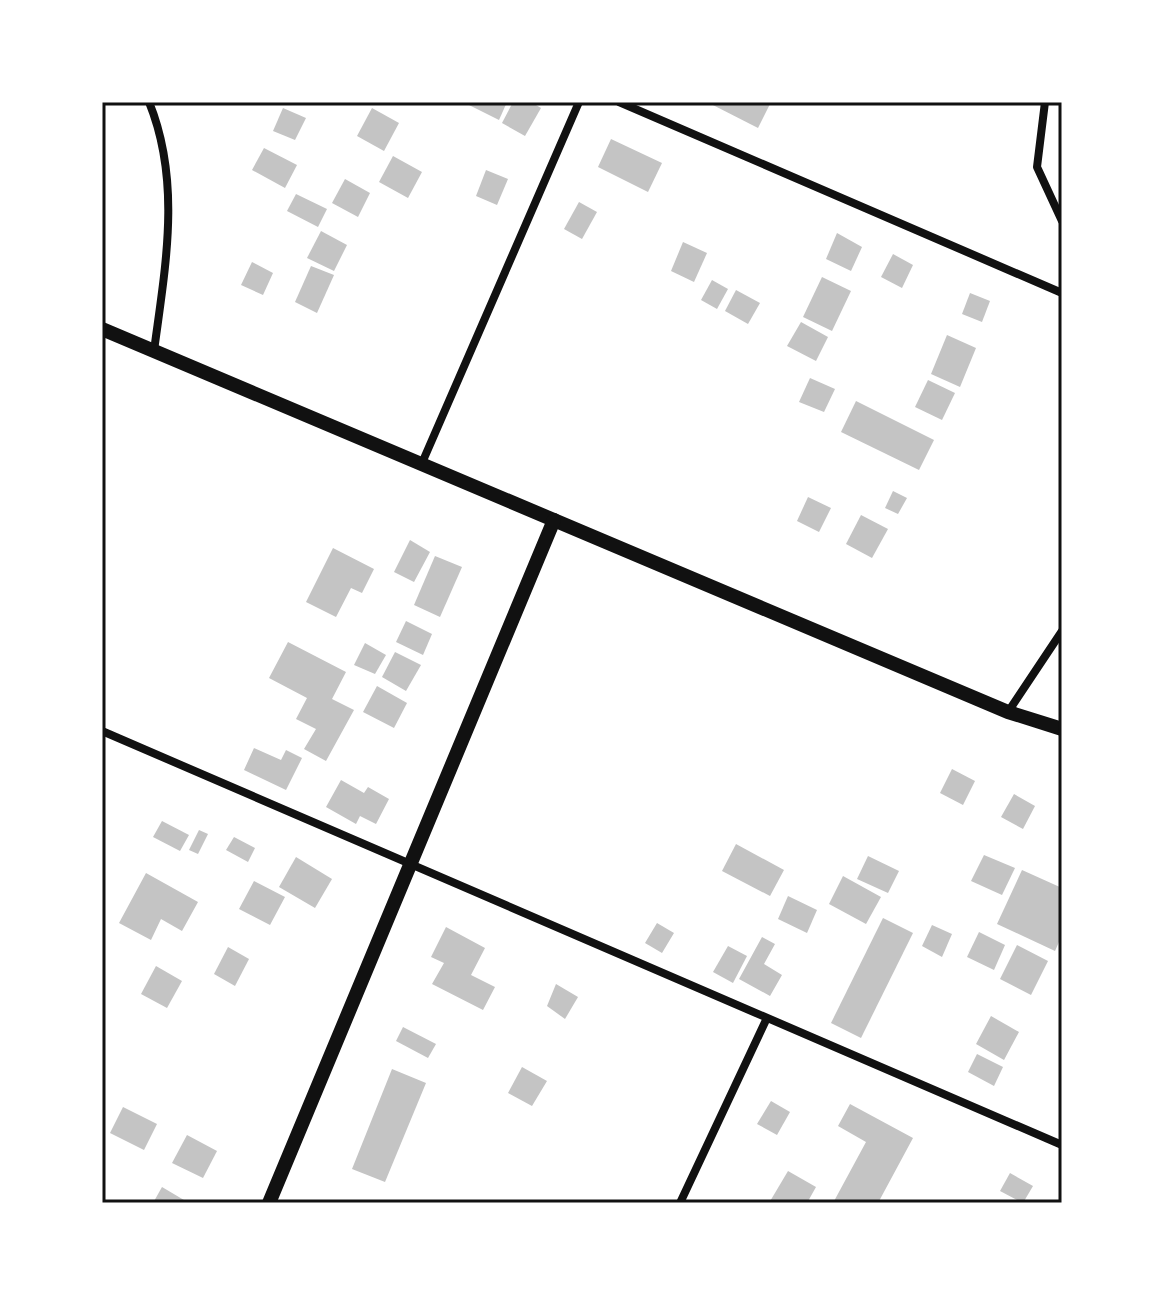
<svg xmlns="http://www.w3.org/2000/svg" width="1164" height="1305" viewBox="0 0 1164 1305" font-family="'Source Sans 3',sans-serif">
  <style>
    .building { fill: #c4c4c4 }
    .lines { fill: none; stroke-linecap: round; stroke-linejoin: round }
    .minor { stroke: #111; stroke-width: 8 }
    .tertiary { stroke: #111; stroke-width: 14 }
    .neatline { fill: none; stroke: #111; stroke-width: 3 }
  </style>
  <rect width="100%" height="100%" fill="#fff"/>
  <!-- building -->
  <g class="building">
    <path d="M463,102H507L499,120Z"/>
    <path d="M513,102H531L541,108L525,136L502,123Z"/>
    <path d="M707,102H771L758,128Z"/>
    <path d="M283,108L306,118L295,140L273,131Z"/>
    <path d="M372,108L399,123L384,151L357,136Z"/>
    <path d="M611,139L662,163L648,192L598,167Z"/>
    <path d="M264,148L297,165L285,188L252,170Z"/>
    <path d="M393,156L422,172L408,198L379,182Z"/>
    <path d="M486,170L508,179L497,205L476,196Z"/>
    <path d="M345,179L370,193L358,217L332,203Z"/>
    <path d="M296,194L327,209L318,227L287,211Z"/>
    <path d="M579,202L597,212L582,239L564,229Z"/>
    <path d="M321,231L347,245L334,271L307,258Z"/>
    <path d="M837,233L862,247L851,271L826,259Z"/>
    <path d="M683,242L707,253L694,282L671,271Z"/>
    <path d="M893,254L913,265L902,288L881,277Z"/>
    <path d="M252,262L273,273L263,295L241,285Z"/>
    <path d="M311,266L334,275L317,313L295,302Z"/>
    <path d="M822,277L851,291L832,331L803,317Z"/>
    <path d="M712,280L728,289L717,309L701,300Z"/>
    <path d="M736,290L760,303L748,324L725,311Z"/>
    <path d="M970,293L990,301L982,322L962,314Z"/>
    <path d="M801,322L828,337L816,361L787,346Z"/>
    <path d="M947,335L976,348L960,387L931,374Z"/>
    <path d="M810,378L835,389L824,412L799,402Z"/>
    <path d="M928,380L955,393L942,420L915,407Z"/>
    <path d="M856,401L934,440L919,470L841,432Z"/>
    <path d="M893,491L907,498L898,514L885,508Z"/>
    <path d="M808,497L831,508L819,532L797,521Z"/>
    <path d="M861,515L888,529L872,558L846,544Z"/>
    <path d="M410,540L430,552L414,582L394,572Z"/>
    <path d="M333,548L374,569L362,593L351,588L336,617L306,602Z"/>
    <path d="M435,556L462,567L440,617L414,605Z"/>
    <path d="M406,621L432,634L423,655L396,642Z"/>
    <path d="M288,642L346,672L332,699L354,710L326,761L304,749L316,729L296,719L307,698L269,678Z"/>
    <path d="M365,643L386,655L375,674L354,665Z"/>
    <path d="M395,652L421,665L406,691L382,677Z"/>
    <path d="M377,686L407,703L394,728L363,712Z"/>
    <path d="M254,748L281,760L286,750L302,758L286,790L244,770Z"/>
    <path d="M952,769L975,781L963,805L940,793Z"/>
    <path d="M341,780L364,793L368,787L389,799L376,824L360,816L356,824L326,807Z"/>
    <path d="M1014,794L1035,806L1023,829L1001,817Z"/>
    <path d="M162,821L189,835L180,851L153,837Z"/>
    <path d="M199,830L208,834L198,854L189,850Z"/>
    <path d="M234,837L255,848L248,862L226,850Z"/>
    <path d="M736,844L784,870L770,896L722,871Z"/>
    <path d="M984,855L1015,868L1002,895L971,881Z"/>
    <path d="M868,856L899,871L888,893L857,879Z"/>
    <path d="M296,857L332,879L315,908L279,887Z"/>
    <path d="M1022,870L1062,888V935L1055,951L997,924Z"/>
    <path d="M146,873L198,902L182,931L161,919L151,940L119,923Z"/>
    <path d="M843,876L881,897L866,924L829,904Z"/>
    <path d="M254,881L285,897L270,925L239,909Z"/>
    <path d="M788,896L817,910L807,933L778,919Z"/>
    <path d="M883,918L913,933L861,1038L831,1023Z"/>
    <path d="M657,923L674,933L662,953L645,943Z"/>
    <path d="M932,925L952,934L942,957L922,946Z"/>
    <path d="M446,927L485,948L471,975L495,987L483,1010L432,984L444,963L431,957Z"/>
    <path d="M979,932L1005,945L994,970L967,957Z"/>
    <path d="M762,937L775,944L764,964L782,975L770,996L739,979Z"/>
    <path d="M1017,945L1048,961L1031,995L1000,979Z"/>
    <path d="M728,946L747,956L733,983L713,972Z"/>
    <path d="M228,947L249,959L235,986L214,974Z"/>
    <path d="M156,966L182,981L167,1008L141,994Z"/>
    <path d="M556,984L578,997L565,1019L547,1006Z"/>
    <path d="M991,1016L1019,1032L1004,1060L976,1044Z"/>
    <path d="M403,1027L436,1044L428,1058L396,1041Z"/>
    <path d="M977,1054L1003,1067L994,1086L968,1072Z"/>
    <path d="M522,1067L547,1081L532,1106L508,1093Z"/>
    <path d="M392,1069L426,1083L385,1182L352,1169Z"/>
    <path d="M771,1101L790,1112L777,1135L757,1124Z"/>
    <path d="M850,1104L913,1138L878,1203H833L866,1142L838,1126Z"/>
    <path d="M123,1107L157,1124L144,1150L110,1133Z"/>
    <path d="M187,1135L217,1151L203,1178L172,1163Z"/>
    <path d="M788,1171L816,1187L807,1203H769Z"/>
    <path d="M1010,1173L1033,1186L1023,1203L1000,1191Z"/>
    <path d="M162,1187L189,1203H153Z"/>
  </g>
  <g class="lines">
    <!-- minor -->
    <g class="minor">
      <path d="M149,102C182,183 165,268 154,351"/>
      <path d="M619,102L1062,293"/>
      <path d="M1045,102L1037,167L1062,221"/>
      <path d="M422,463L579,102"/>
      <path d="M1008,712L1062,631"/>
      <path d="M102,731L1062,1145"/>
      <path d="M680,1203L766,1020"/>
    </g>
    <!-- tertiary -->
    <g class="tertiary">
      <path d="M102,329L1008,712L1062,729"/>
      <path d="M269,1203L554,520"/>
    </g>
  </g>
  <!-- border -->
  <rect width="1164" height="1305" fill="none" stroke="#ffffff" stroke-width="208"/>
  <rect x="104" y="104" width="956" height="1097" class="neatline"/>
</svg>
